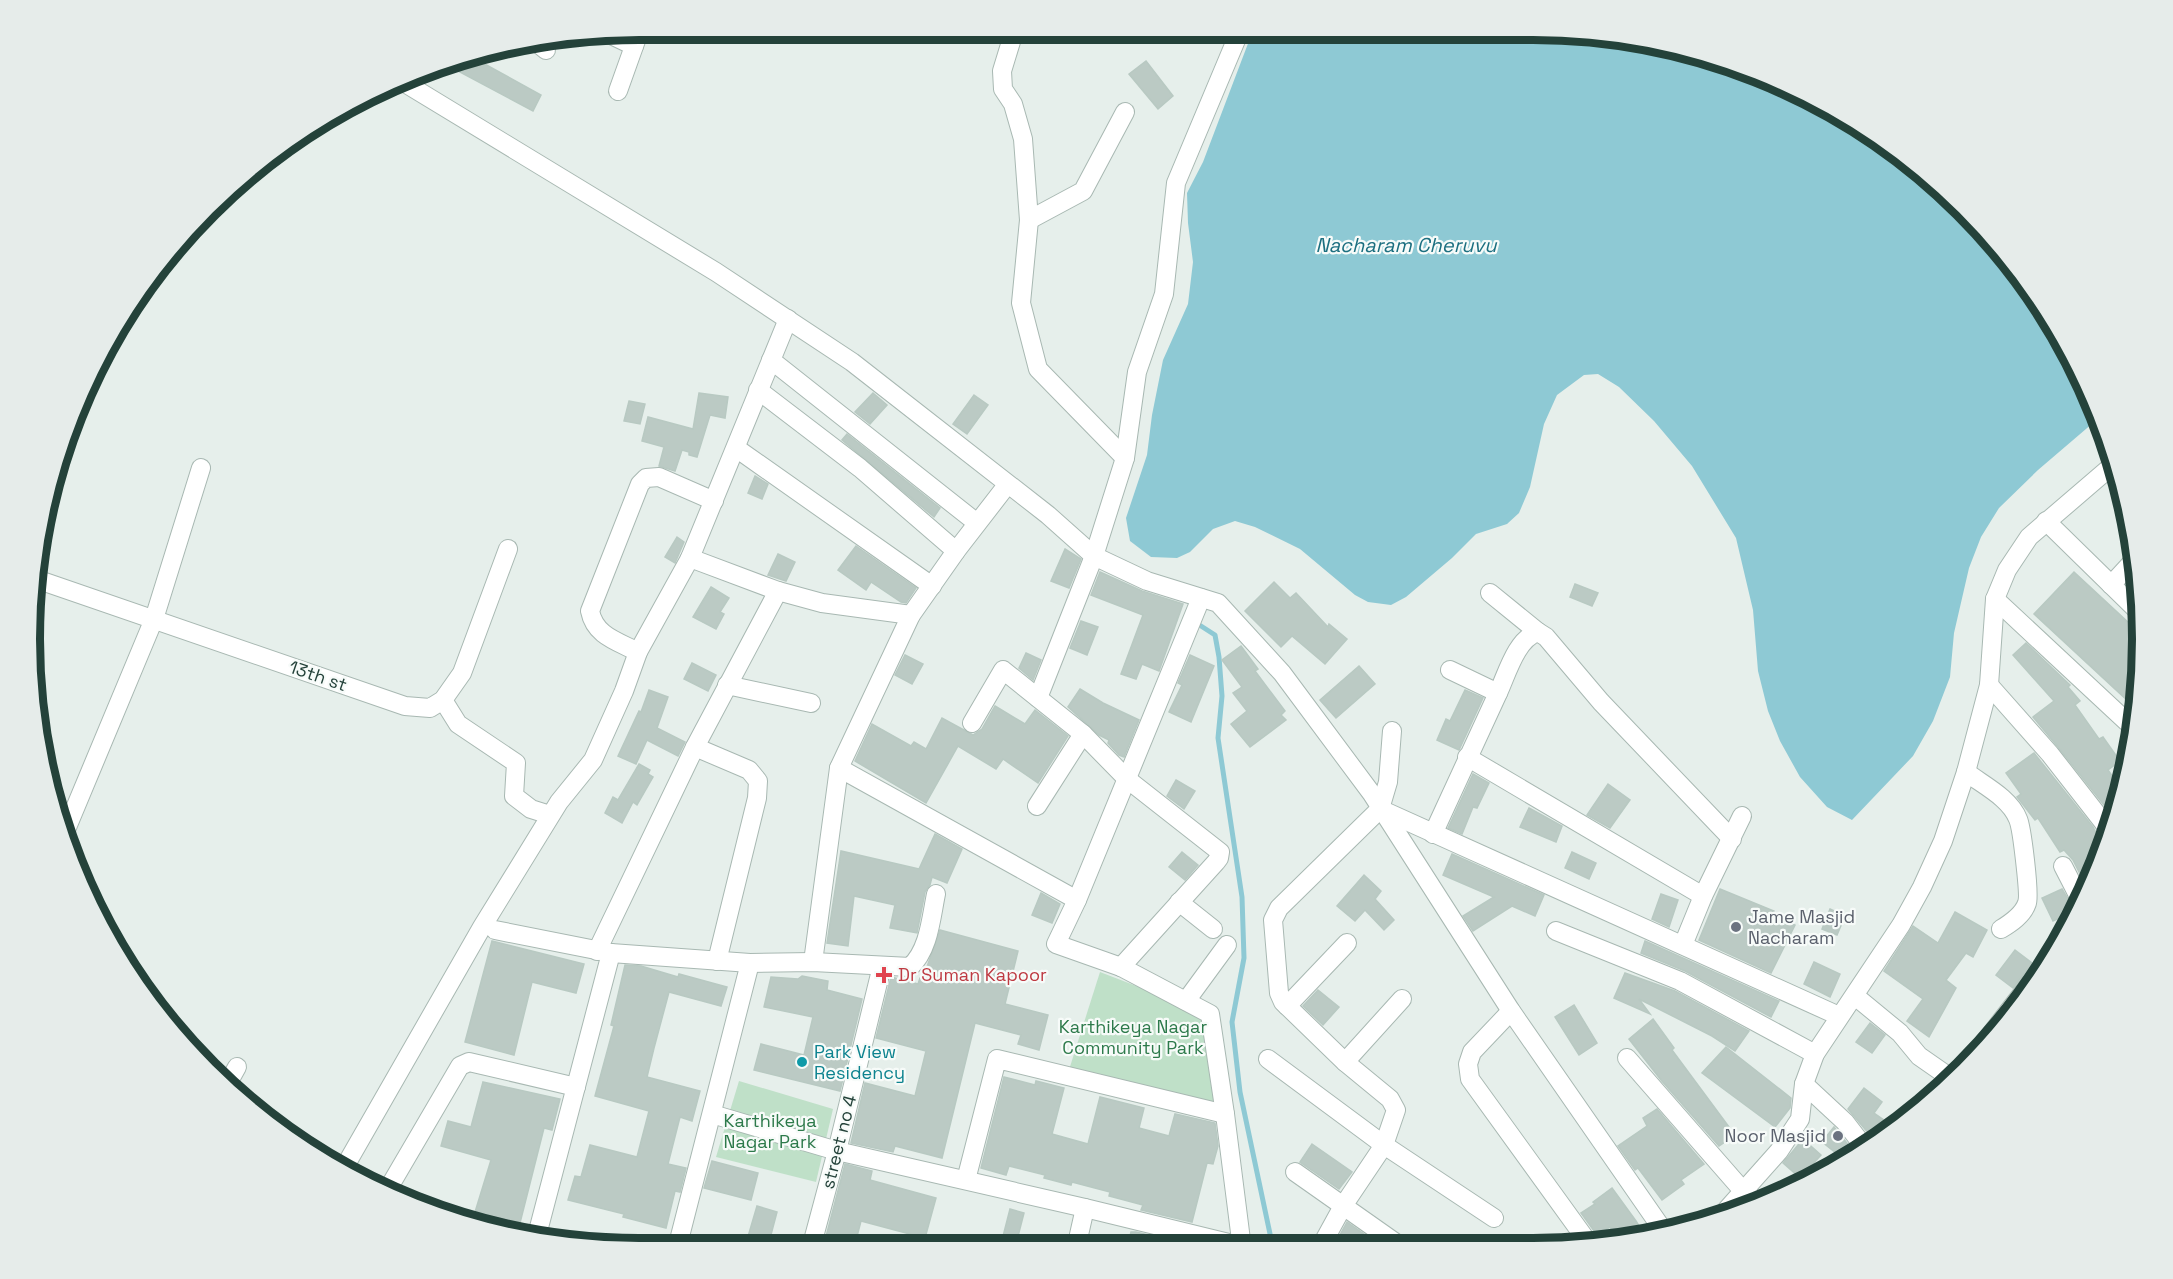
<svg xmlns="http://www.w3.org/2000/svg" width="2173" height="1279" viewBox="0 0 2173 1279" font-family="'Space Grotesk',sans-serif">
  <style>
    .green { fill: #bfe0c8 }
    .water { fill: #8ec9d4 }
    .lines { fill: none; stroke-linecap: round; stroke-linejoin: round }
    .stream { stroke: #8ec9d4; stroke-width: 5 }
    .building { fill: #bbcac4; stroke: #b8c9c2; stroke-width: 1.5 }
    .minor-casing { stroke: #a8b8b2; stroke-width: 20 }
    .minor { stroke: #fff; stroke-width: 18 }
    .worship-dot { fill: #6b7280; stroke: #f7fbf9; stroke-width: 2 }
    .health-dot { fill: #e0444e; stroke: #f7fbf9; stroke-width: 2 }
    .culture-dot { fill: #0f9aa8; stroke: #f7fbf9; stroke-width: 2 }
    .labels { text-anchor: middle; stroke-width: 4.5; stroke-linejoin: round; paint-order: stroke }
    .street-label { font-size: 18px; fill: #24423a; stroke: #f7fbf9 }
    .worship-label { font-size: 18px; fill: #5b616d; stroke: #f7fbf9; text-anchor: start }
    .health-label { font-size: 18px; fill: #be3a42; stroke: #f7fbf9; text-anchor: start }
    .park-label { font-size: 18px; fill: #2d7a4b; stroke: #f7fbf9 }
    .culture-label { font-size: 18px; fill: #0d838f; stroke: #f7fbf9; text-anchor: start }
    .water-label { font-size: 20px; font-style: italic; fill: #1c6f80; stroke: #f7fbf9 }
    .rim { fill: none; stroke: #24423a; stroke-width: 8 }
  </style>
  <rect width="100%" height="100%" fill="#e6efeb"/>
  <!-- green -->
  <g class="green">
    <path d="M1100,972L1157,994L1206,1015L1216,1108L1068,1073Z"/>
    <path d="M739,1081L833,1109L816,1182L716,1157Z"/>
  </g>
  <!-- water -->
  <path class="water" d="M1574,31L1730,62L1872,133L1965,209L2040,301L2097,407L2100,417L2038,470L1999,508L1981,537L1969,568L1954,633L1950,677L1933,721L1913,756L1852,820L1827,807L1800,777L1780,741L1768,711L1758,671L1753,610L1736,538L1692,466L1654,421L1619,387L1598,374L1584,375L1557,395L1544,424L1530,487L1519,513L1507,524L1476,534L1452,558L1406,597L1391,605L1368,602L1355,595L1300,549L1255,527L1235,521L1213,529L1190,552L1177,558L1151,557L1130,541L1126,518L1147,455L1152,415L1163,360L1188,304L1193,262L1188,223L1187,193L1203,162L1252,33Z"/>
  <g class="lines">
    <!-- stream -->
    <path class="stream" d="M1201,626L1215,635L1219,657L1222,696L1218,738L1242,897L1244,958L1232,1022L1240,1092L1273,1248"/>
  </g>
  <!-- building -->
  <g class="building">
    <path d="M470,56L541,95L533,111L443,63Z"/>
    <path d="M1146,61L1173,96L1158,109L1129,74Z"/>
    <path d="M699,393L728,397L725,418L710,415L697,457L689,455V452L682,450L675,471L659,466L664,447L642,441L648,417L693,429Z"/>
    <path d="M873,393L887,405L870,424L855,412Z"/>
    <path d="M974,395L988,405L967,434L953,424Z"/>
    <path d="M629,401L645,404L640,424L624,421Z"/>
    <path d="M847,434L940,508L934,517L842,440Z"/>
    <path d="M755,476L768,484L762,499L748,493Z"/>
    <path d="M677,537L684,542L675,563L665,557Z"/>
    <path d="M856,546L916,588L906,603L901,602L871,582L866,590L838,570Z"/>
    <path d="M1065,549L1081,559L1069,588L1051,581Z"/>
    <path d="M778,554L795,562L786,581L768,575Z"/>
    <path d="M1100,572L1142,591L1183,604L1159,671L1142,664L1136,679L1121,674L1143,615L1091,595Z"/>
    <path d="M2074,572L2143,636L2137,701L2130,703L2034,614Z"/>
    <path d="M1274,582L1290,598L1296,593L1328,627L1329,624L1347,639L1325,664L1292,636L1281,647L1245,611Z"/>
    <path d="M1575,584L1598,593L1592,606L1570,597Z"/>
    <path d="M711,587L729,598L720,612L724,614L716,629L693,617Z"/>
    <path d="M1081,621L1098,627L1087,655L1070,648Z"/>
    <path d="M2026,643L2070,685L2068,687L2080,701L2075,705L2099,739L2103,737L2120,761L2108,770L2122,790L2121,793L2104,805L2058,747L2033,717L2054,701L2013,655Z"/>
    <path d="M1241,646L1258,669L1255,671L1285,711L1281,715L1286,720L1250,747L1231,724L1247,711L1233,693L1242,687L1222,660Z"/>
    <path d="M1026,653L1041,660L1033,680L1019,668Z"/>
    <path d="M905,655L923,664L912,684L895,675Z"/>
    <path d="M1190,655L1214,666L1191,722L1169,712L1182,685L1178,683Z"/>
    <path d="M692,663L716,675L708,691L684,679Z"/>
    <path d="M1359,666L1375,684L1336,718L1320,700Z"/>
    <path d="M1080,689L1103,703L1139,720L1124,757L1119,755L1108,743L1109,740L1099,735L1068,707Z"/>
    <path d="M649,690L668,697L657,728L685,742L678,756L647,740L636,764L618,756L639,711L641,712Z"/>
    <path d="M1465,690L1483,698L1459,750L1437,740L1446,719L1450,721Z"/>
    <path d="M995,706L1025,724L1035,710L1068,736L1038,783L1003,759L996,769L958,746L926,803L855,761L872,724L911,746L914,742L926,749L942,718L973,735L982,729Z"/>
    <path d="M2034,753L2093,827L2104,848L2097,871L2083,880L2073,860L2064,850L2060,852L2038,818L2035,820L2017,797L2021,794L2006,773Z"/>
    <path d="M639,764L650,770L648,774L653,777L637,805L633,802L622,823L605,813L613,797L618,800Z"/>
    <path d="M1473,774L1489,783L1477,808L1473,807L1462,834L1448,828Z"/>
    <path d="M1176,780L1195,791L1184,809L1167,796Z"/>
    <path d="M1608,784L1630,800L1610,828L1587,815Z"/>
    <path d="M1529,808L1562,826L1556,842L1520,827Z"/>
    <path d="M935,834L962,849L947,883L932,877L930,885L925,892L917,933L890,928L895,905L854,896L848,946L827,943L841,851L919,869Z"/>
    <path d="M1182,852L1198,865L1185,880L1169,867Z"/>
    <path d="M1572,852L1596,863L1589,879L1565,868Z"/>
    <path d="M1452,854L1544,895L1535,916L1512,906L1473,931L1463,916L1494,897L1443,875Z"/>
    <path d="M1364,875L1381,891L1375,899L1394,920L1384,930L1365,910L1355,921L1337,906Z"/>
    <path d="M1720,889L1774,911L1772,914L1795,925L1771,973L1699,940Z"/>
    <path d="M2062,889L2075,911L2053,921L2042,898Z"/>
    <path d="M1041,893L1060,904L1052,923L1032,915Z"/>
    <path d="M1661,894L1678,900L1669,927L1652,919Z"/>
    <path d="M1830,909L1845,916L1837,935L1822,929Z"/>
    <path d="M1955,912L1987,930L1973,957L1966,953L1946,980L1956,988L1929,1037L1907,1021L1923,999L1884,971L1913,926L1938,943Z"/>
    <path d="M940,930L1018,951L1005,1004L1048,1015L1039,1050L1018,1044L1021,1035L975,1023L942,1158L895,1146L893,1152L851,1143L865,1083L915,1096L926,1051L876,1038L891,977L918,984L920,978H923Z"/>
    <path d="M492,941L584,964L576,993L532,982L514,1055L465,1042Z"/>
    <path d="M1645,941L1779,1001L1771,1017L1685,971L1641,953Z"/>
    <path d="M2015,950L2036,966L2027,970L2013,988L1996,975Z"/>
    <path d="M1814,962L1840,974L1830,997L1804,984Z"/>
    <path d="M625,965L641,966L678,977L679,974L727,987L721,1006L669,992L654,1048L647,1077L700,1091L692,1121L680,1117L668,1164L686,1168L680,1192L675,1191L666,1228L623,1217L624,1214L568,1200L575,1176L581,1177L590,1145L637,1157L649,1111L595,1096L614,1026L611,1025Z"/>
    <path d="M1625,973L1675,991L1749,1031L1735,1051L1712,1036L1639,999L1650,1014L1614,998Z"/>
    <path d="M802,976L828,981L827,990L862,999L840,1091L754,1070L761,1044L804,1055L813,1017L764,1007L771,977L798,979Z"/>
    <path d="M1318,990L1339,1007L1323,1025L1303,1006Z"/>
    <path d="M1574,1005L1597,1043L1579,1055L1555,1017Z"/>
    <path d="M1653,1019L1674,1048L1672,1050L1735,1135L1719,1146L1661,1080L1629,1039Z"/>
    <path d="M1870,1023L1885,1035L1872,1053L1856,1042Z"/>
    <path d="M1726,1047L1791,1098L1790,1108L1775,1127L1702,1073Z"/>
    <path d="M1004,1077L1035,1085L1036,1081L1064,1088L1052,1134L1088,1144L1100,1097L1144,1108L1139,1128L1169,1136L1175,1114L1215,1123L1218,1146L1213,1164L1207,1163L1192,1222L1141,1210L1143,1205L1109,1196L1110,1192L1072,1182L1071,1185L1044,1178L1045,1175L1009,1166L1006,1175L981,1168Z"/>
    <path d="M483,1082L560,1099L552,1130L544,1128L518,1231L472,1222L491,1160L441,1146L448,1121L471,1127Z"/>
    <path d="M1864,1088L1882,1102L1874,1113L1894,1127L1875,1141L1848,1109Z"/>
    <path d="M1657,1109L1704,1164L1681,1180L1684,1184L1662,1200L1638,1168L1635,1170L1618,1146L1647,1126L1643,1118Z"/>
    <path d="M1834,1127L1854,1152L1846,1161L1822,1142Z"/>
    <path d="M1803,1139L1821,1155L1800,1178L1783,1163Z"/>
    <path d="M1312,1144L1352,1172L1339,1189L1300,1162Z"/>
    <path d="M712,1161L758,1173L751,1200L704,1188Z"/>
    <path d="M845,1164L872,1171L870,1180L936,1198L925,1238L861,1221L854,1248H823Z"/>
    <path d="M1612,1188L1636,1221L1645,1236L1618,1240L1610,1227L1597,1235L1581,1213L1595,1204L1593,1202Z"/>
    <path d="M757,1206L777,1212L768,1246L747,1240Z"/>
    <path d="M1010,1209L1024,1213L1015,1248H1000Z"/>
    <path d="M1347,1222L1378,1244L1375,1248H1337L1334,1246Z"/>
    <path d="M1131,1232H1136L1186,1244L1185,1248H1127Z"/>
  </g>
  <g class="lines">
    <!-- minor casing -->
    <g class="minor-casing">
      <g id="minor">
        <path d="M611,35L634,46"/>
        <path d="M1013,35L1002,71L1003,89L1013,104L1023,139L1029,220L1021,303L1038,369L1125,458"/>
        <path d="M535,41L546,50"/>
        <path d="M400,80L716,272L852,362L1048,515L1094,556L1147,581L1218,603L1282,673L1372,794L1511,1011L1665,1233"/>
        <path d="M618,91L638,35"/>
        <path d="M1029,220L1083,191L1125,112"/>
        <path d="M771,360L977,523"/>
        <path d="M758,390L860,468L956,551"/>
        <path d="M736,448L932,586"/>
        <path d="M2046,521L2140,613"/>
        <path d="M690,558L778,591L822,603L911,615"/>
        <path d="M36,579L405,706L430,708L443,700L462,673L508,549"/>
        <path d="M2111,585L2135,559"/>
        <path d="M1490,593L1538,632"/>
        <path d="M1201,598L1077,900L1056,944L1121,967L1210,1014L1225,1114L1242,1248"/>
        <path d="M1995,599L2127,722L2136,712"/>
        <path d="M638,652C617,641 595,636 590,611L640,484L646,478L659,477L714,501"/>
        <path d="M727,685L811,703"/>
        <path d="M1989,685L2050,754L2107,827"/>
        <path d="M1498,693C1507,674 1516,639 1538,632L1546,637L1601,702L1732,839"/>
        <path d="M1038,698L1094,556L1125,458L1137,372L1164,294L1176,183L1239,33"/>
        <path d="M443,700L458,724L516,763L514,796L531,809L550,815"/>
        <path d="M972,723L1003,670L1083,734L1127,779L1220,852L1219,858L1216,862L1121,967"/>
        <path d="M695,747L749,770L758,781L757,798L717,961"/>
        <path d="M1467,757L1703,896"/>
        <path d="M839,768L1077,900"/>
        <path d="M1966,772C1983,785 2010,798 2018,819C2022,828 2030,895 2027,903C2023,915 2011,923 2001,929"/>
        <path d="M1037,806L1083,734"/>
        <path d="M1380,809L1388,782L1392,731"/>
        <path d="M1433,834L1498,693L1450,670"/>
        <path d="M63,837L154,619L201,468"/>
        <path d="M2063,866L2081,901"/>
        <path d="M1179,902L1213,929"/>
        <path d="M495,930L611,953L750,963L813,962L910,967C929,950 931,918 936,894"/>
        <path d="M1556,931L1680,981L1815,1054"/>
        <path d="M1683,945L1703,896L1742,816"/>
        <path d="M597,951L695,747L778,591"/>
        <path d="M813,962L839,768L911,615L956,551L1007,485"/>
        <path d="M1855,996L1900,1033L1919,1056L1952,1079"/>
        <path d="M1186,1001L1227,945"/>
        <path d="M1287,1006L1347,943"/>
        <path d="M1511,1011L1472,1052L1468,1064L1470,1079L1590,1245"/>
        <path d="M1991,1034L2035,977"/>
        <path d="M1627,1058L1744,1192L1757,1201"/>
        <path d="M1268,1059L1384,1145L1494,1218"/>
        <path d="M1345,1062L1402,999"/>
        <path d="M1804,1084L1845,1122L1865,1148"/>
        <path d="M227,1085L237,1067"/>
        <path d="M712,1114L837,1151L1085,1208L1241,1246"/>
        <path d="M344,1168L482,927L559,802L593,760L624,691L638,652L690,558L788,319"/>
        <path d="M1295,1172L1403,1248"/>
        <path d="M966,1180L997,1059L1225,1114"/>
        <path d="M388,1189L460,1066L469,1062L576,1087"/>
        <path d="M1722,1215L1779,1151L1800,1119L1804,1084L1815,1054L1901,925L1922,887L1943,841L1966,772L1989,685L1995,599L2007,570L2029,537L2114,464"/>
        <path d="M537,1235L611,953"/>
        <path d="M679,1242L708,1248"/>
        <path d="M677,1248L750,963"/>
        <path d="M811,1248L837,1151L882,966"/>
        <path d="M1076,1248L1085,1208"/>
        <path d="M1320,1248L1343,1206L1384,1145L1396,1110L1390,1099L1345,1062L1283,1002L1279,993L1273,920L1279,908L1380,809L1839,1016"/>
      </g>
    </g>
    <!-- minor -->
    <use href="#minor" class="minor"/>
  </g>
  <!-- markers -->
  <g class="worship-dot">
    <circle cx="1736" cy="927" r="6"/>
    <circle cx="1838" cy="1136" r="6"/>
  </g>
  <path class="health-dot" d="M881 966h6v6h6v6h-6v6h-6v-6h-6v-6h6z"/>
  <circle class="culture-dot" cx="802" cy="1062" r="6"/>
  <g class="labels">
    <!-- street labels -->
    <g class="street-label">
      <text transform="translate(318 676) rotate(19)" y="6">13th st</text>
      <text transform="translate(839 1142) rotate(-76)" y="6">street no 4</text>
    </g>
    <!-- worship labels -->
    <g class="worship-label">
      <text x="1748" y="923">Jame Masjid<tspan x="1748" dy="21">Nacharam</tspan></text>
      <text x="1826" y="1142" text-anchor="end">Noor Masjid</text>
    </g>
    <!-- health labels -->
    <g class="health-label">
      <text x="898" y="981">Dr Suman Kapoor</text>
    </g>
    <!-- park labels -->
    <g class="park-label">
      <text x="1133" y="1033">Karthikeya Nagar<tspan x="1133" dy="21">Community Park</tspan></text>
      <text x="770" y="1127">Karthikeya<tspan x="770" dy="21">Nagar Park</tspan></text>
    </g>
    <!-- culture labels -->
    <g class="culture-label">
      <text x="814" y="1058">Park View<tspan x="814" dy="21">Residency</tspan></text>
    </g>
    <!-- water labels -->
    <g class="water-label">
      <text x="1406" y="252">Nacharam Cheruvu</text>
    </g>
  </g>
  <!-- crop -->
  <path d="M0 0H2173V1279H0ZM639 40H1533A599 599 0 0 1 2132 639V639A599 599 0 0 1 1533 1238H639A599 599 0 0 1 40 639V639A599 599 0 0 1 639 40Z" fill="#e6ecea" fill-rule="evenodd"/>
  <path class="rim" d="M639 40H1533A599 599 0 0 1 2132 639V639A599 599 0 0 1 1533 1238H639A599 599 0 0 1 40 639V639A599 599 0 0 1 639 40Z"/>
</svg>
